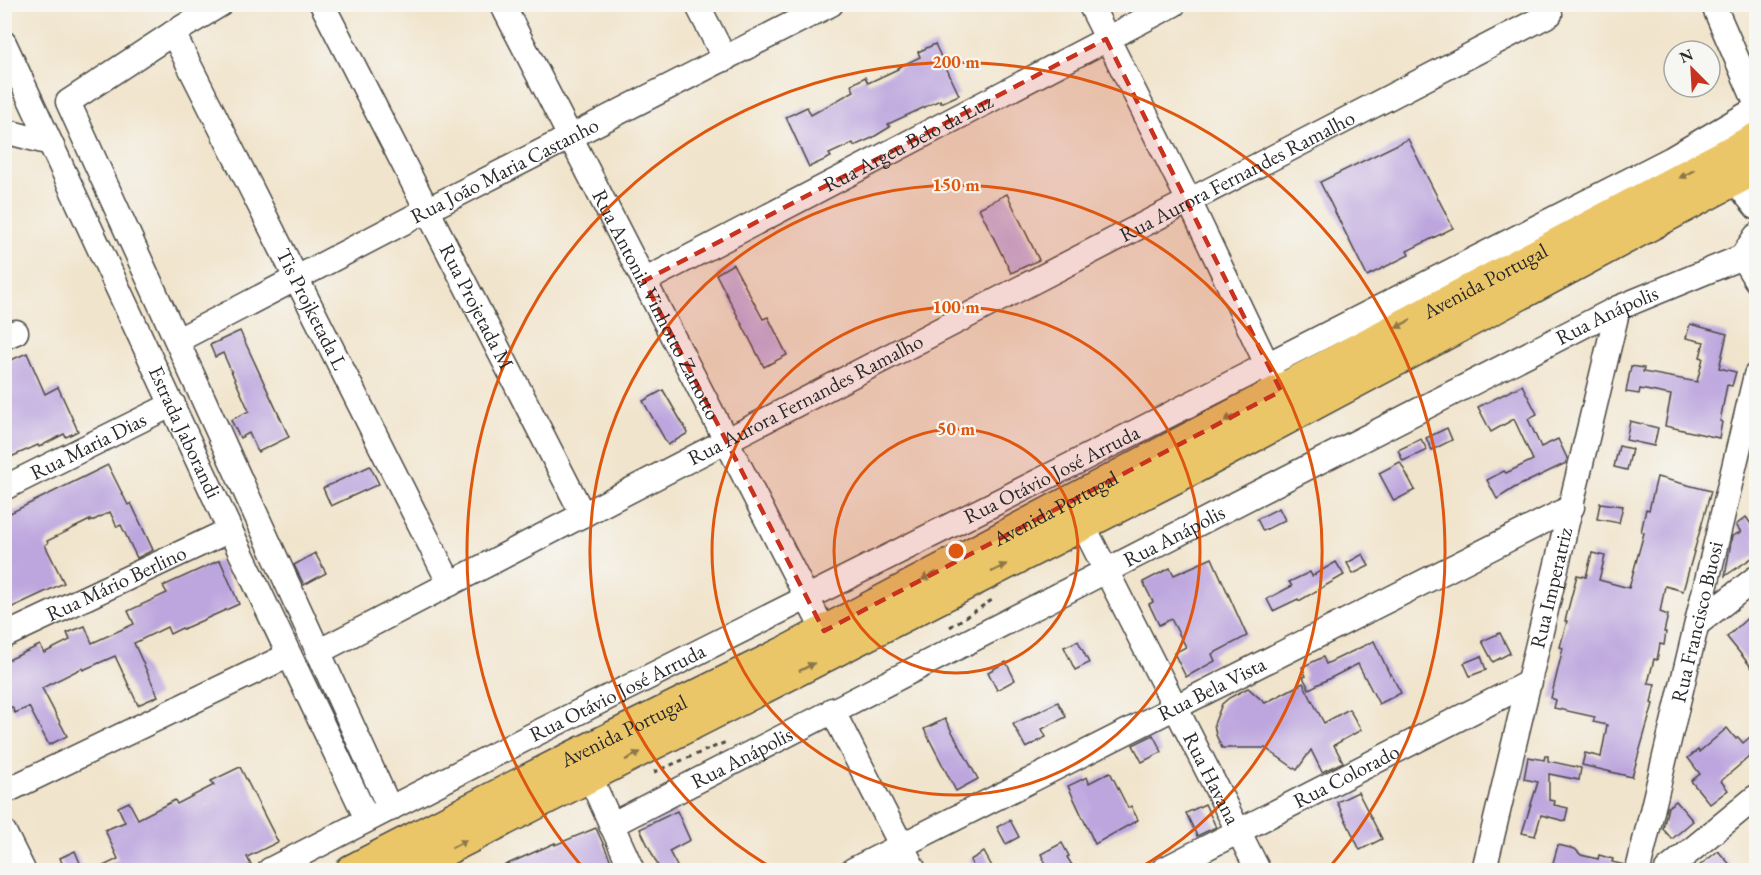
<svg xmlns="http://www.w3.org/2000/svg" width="1761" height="875" viewBox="0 0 1761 875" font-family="'EB Garamond',serif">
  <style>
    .building { fill: #bda6de }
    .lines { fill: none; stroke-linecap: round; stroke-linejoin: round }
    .minor-casing { stroke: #494743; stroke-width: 27 }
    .major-casing { stroke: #494743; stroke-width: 33 }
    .path { stroke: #494743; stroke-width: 3; stroke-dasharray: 4.5 4.5; stroke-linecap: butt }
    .minor { stroke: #fff; stroke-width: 24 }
    .major { stroke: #ebc669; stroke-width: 30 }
    .oneway { fill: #8b784a }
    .marked { fill: #c8321e; fill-opacity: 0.2; stroke: #c8321e; stroke-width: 4.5; stroke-dasharray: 12 8; stroke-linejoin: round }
    .ring { fill: none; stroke: #df570e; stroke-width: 3 }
    .labels { text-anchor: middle; stroke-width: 4.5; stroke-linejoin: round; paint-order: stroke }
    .street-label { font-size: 21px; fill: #2b2b2b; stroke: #f6f6f2 }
    .centre { fill: #df570e; stroke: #f6f6f2; stroke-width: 3 }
    .ring-label { font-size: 18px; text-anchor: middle; font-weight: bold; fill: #df570e; stroke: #f6f6f2; stroke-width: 4.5; stroke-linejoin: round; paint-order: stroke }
  </style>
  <rect width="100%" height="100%" fill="#f6f6f2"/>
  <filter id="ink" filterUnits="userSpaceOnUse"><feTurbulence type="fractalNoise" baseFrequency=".0167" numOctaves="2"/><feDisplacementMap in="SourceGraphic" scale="12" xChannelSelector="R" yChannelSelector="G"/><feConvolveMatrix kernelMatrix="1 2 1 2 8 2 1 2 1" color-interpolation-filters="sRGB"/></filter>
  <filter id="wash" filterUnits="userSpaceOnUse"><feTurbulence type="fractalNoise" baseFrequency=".008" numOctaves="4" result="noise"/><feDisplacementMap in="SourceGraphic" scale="24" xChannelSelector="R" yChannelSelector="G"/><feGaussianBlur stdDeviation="1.35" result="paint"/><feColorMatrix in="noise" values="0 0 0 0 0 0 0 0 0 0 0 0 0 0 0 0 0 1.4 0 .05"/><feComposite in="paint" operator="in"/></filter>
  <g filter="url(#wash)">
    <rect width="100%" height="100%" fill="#f1e4cc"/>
    <g id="blocks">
      <!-- building -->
      <g class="building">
        <path d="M935,44L959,95L941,103L940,100L888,124L890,127L872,138L854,146L853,143L829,154L831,157L809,167L786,117L807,107L811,115L854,91L851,85L865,77L868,83L898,69L897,68L920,57L918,52Z"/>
        <path d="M1408,139L1453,228L1407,251L1409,255L1367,276L1320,182Z"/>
        <path d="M1007,194L1039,260L1011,273L979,208Z"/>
        <path d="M733,264L763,319L768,317L787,355L764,367L716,274Z"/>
        <path d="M1690,324L1727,334L1719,368L1736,372L1732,386L1727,385L1720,421L1722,422L1719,438L1665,426L1671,395L1640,389L1639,394L1626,392L1631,366L1644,368L1643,372L1697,382L1703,358L1700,357L1704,342L1686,338Z"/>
        <path d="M240,331L289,437L258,452L249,433L240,438L231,420L249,411L223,353L215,357L210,345Z"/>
        <path d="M27,353L45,394L58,387L78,431L66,437L64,434L39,447L38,445L4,460V363Z"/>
        <path d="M1522,385L1537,414L1528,419L1541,447L1558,439L1567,458L1566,463L1514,488L1497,499L1487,480L1504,471L1506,473L1533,460L1514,419L1491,432L1478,407Z"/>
        <path d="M663,390L688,433L668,445L643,401Z"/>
        <path d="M1630,421L1658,428L1654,446L1626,440Z"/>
        <path d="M1447,428L1452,440L1432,450L1426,438Z"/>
        <path d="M1421,439L1427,450L1403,461L1398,450Z"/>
        <path d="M1619,446L1632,449L1627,470L1614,467Z"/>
        <path d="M1400,462L1415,490L1394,501L1379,473Z"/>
        <path d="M108,465L128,505L131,503L153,550L137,558L121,525L117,527L110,512L90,522V520L47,541L48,543L45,545L64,583L4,611V516Z"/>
        <path d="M370,466L379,484L331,506L323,488Z"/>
        <path d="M1657,477L1711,491L1683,591L1665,586L1660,612L1668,615L1664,632H1666L1664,645L1660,644L1657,660L1654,659L1648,683L1655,684L1651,703L1653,704L1632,777L1582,765L1585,753L1601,757L1607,725L1593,722L1595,717L1554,708L1556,700L1551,698L1563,648L1560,647L1567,621H1565L1577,575L1586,577L1592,553L1605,556L1599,580L1629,588L1644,533L1641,532L1646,509L1649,510Z"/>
        <path d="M1600,503L1623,506L1619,523L1597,519Z"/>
        <path d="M1279,508L1285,520L1263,531L1257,519Z"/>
        <path d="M1746,517L1756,531V555L1725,576L1732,536L1741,532L1736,525Z"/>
        <path d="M315,553L326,573L304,585L294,565Z"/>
        <path d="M1363,554L1369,566L1353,574L1347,563Z"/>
        <path d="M1212,558L1247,636L1212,654L1215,661L1186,677L1174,653L1186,647L1171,619L1159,625L1149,604L1153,602L1143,582L1170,568L1174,575Z"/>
        <path d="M220,560L239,604L183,629L182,628L170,634L167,627L134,643L158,696L138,705L115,656L83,670L82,668L42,688L67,736L49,745L29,707L15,713L12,707L4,710V662L40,645L44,653L70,640L67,633L85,626L92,643L134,624L128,611L167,593L163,586Z"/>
        <path d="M1336,562L1344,575L1299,601L1298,599L1273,611L1267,599L1292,586L1289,582L1310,572L1312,576Z"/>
        <path d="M1756,610V673L1727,637Z"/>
        <path d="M1500,633L1510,653L1493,662L1482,641Z"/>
        <path d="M1078,641L1089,663L1075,670L1064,647Z"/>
        <path d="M1374,641L1390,675L1391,674L1401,693L1379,704L1358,664L1309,689L1303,677L1306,676L1302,667L1323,657L1326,664Z"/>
        <path d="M1481,656L1486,670L1470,676L1464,663Z"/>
        <path d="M1006,662L1015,680L997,690L988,672Z"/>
        <path d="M1303,683L1324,723L1349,709L1361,730L1334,745L1343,762L1322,772L1311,750L1297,770L1265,748H1222L1216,735L1214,724L1222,704L1229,698L1248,688L1265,703Z"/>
        <path d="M1058,702L1066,717L1042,729L1046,737L1026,748L1013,724Z"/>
        <path d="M945,719L978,779L956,791L924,729Z"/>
        <path d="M1727,728L1736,739L1738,737L1743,743L1756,732V751L1721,781L1728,790L1710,804L1691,781L1700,774L1688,758L1698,750L1699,752Z"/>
        <path d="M1153,735L1162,752L1142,762L1133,745Z"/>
        <path d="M1545,756H1548V761L1581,768L1579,780L1549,774V800L1555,801L1554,805L1568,808L1565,821L1541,815L1535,836L1522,833L1538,782L1524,779L1528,757L1544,760Z"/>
        <path d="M240,767L278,842L247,857L251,865L240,870H95L118,859L105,830L125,822L118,807L129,802L138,819L175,800L177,804L214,785L211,781Z"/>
        <path d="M1110,772L1128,808L1131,806L1138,820L1095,844L1068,786L1087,777L1089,783Z"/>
        <path d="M1358,792L1382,839L1360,850L1337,802Z"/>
        <path d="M1676,801L1693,821L1672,839L1663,829L1668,807Z"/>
        <path d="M1205,804L1216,827L1197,836L1186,813Z"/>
        <path d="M677,811L690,840L669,851L679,870H660L640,829Z"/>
        <path d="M1010,820L1019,837L1006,844L997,827Z"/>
        <path d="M596,828L615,870H494L555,843V845Z"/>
        <path d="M1062,843L1069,856L1067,857L1075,870H1049L1041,854Z"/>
        <path d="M1558,845L1575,849L1581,855L1598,859L1599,855L1613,859L1612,862L1625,865L1624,870H1551Z"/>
        <path d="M75,851L83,870H65L60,858Z"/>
        <path d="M1718,851L1735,870H1694Z"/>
        <path d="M984,852L994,870H975L970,860Z"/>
      </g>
    </g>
  </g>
  <g filter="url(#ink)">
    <use href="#blocks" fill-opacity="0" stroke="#494743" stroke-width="1.5"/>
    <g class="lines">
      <!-- minor casing -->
      <g class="minor-casing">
        <g id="minor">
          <path d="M221,4L173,33L68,102L390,809"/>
          <path id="s1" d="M322,4L583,515"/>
          <path id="s2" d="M502,4L824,631"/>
          <path d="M697,4L725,59"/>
          <path d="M1090,4L1189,201L1273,377"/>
          <path d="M1713,4L1756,103"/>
          <path id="s3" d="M173,33L450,584"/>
          <path id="s4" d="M4,43L230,530L367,819"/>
          <path d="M4,131L50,143"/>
          <path d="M1735,181L1756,207"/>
          <path d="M1742,257L1756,280"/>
          <path d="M1742,257L1756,236"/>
          <path id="s5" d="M644,281L1174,4"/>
          <path d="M4,337L16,332"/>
          <path id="s6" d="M178,340L427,210L831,4"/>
          <path id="s7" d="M4,488L173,404"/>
          <path id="s8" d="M1083,525L1258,870"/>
          <path d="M1697,624L1756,578"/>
          <path id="s9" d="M4,636L230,530"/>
          <path id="s10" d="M318,652L1550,14L1546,4"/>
          <path d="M832,710L914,870"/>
          <path d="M590,777L632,870"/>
          <path d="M4,792L289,655"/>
          <path id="s11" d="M611,825L1618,308L1742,257"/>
          <path d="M4,832L23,870"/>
          <path id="s12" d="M270,870L525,739L1057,472L1671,159L1756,109"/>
          <path id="s13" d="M853,870L1572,507"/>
          <path id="s14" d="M1163,870L1530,682"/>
          <path id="s15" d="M1484,870L1618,308"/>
          <path id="s16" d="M1638,870L1756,375"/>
          <path d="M1667,870L1756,797"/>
        </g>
      </g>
      <!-- major casing -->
      <g class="major-casing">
        <g id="major">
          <path id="s17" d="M351,870L569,758L790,649L1756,138"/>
          <path d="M407,870L1199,466L1756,169"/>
        </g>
      </g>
      <!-- path -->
      <g class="path">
        <path d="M950,627L995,598"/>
        <path d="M654,772L726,742"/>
      </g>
      <!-- minor -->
      <use href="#minor" class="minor"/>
      <!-- major -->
      <use href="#major" class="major"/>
    </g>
    <!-- one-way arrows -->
    <defs><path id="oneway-solid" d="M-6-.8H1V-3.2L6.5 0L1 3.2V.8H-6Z" transform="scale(1.5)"/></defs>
    <g class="oneway">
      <use href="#oneway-solid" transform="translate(1687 174) rotate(152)"/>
      <use href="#oneway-solid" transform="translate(1403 324) rotate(151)"/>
      <use href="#oneway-solid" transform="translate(1232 417) rotate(152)"/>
      <use href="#oneway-solid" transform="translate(999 568) rotate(-27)"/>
      <use href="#oneway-solid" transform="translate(929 576) rotate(152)"/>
      <use href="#oneway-solid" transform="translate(807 667) rotate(-27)"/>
      <use href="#oneway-solid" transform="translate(633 756) rotate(-27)"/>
      <use href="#oneway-solid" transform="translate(459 844) rotate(-27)"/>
    </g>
  </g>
  <!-- marked area -->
  <path class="marked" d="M1106,39L1281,391L824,631L644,281Z"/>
  <!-- distance rings -->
  <g class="ring">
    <circle cx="956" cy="551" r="122"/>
    <circle cx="956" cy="551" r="244"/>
    <path d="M776 870A366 366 0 1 1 1136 870"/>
    <path d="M584 869A489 489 0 1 1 1328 869"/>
  </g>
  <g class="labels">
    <!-- street labels -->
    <g class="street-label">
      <text dy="7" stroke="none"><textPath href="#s5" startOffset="298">Rua Argeu Belo da Luz</textPath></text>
      <text dy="7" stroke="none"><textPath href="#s6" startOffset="368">Rua João Maria Castanho</textPath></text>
      <text dy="7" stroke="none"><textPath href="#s10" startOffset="1035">Rua Aurora Fernandes Ramalho</textPath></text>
      <text dy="7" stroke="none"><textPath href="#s17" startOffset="1278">Avenida Portugal</textPath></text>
      <text dy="7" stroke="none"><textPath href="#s2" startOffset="338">Rua Antonia Vinhotto Zanotto</textPath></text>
      <text dy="7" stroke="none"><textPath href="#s3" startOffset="309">Tis Projketada L</textPath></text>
      <text dy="7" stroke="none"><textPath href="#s1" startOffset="340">Rua Projetada M</textPath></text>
      <text dy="7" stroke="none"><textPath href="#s11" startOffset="1119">Rua Anápolis</textPath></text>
      <text dy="7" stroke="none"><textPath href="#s10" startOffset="549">Rua Aurora Fernandes Ramalho</textPath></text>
      <text dy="7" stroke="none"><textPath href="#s4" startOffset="429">Estrada Jaborandi</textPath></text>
      <text dy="7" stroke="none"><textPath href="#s7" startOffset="94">Rua Maria Dias</textPath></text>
      <text dy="7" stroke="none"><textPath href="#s12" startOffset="876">Rua Otávio José Arruda</textPath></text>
      <text dy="7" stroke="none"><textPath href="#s17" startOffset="792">Avenida Portugal</textPath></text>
      <text dy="7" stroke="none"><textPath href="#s11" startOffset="633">Rua Anápolis</textPath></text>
      <text dy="7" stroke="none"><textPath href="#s9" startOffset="124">Rua Mário Berlino</textPath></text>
      <text dy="7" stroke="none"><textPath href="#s15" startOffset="290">Rua Imperatriz</textPath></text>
      <text dy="7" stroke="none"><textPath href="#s16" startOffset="255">Rua Francisco Buosi</textPath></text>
      <text dy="7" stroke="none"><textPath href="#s13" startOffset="402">Rua Bela Vista</textPath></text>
      <text dy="7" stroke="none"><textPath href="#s12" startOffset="390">Rua Otávio José Arruda</textPath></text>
      <text dy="7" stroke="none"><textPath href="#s17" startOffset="306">Avenida Portugal</textPath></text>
      <text dy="7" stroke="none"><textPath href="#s11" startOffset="147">Rua Anápolis</textPath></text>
      <text dy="7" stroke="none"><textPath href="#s14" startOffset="206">Rua Colorado</textPath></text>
      <text dy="7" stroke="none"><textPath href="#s8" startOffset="284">Rua Havana</textPath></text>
    </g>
  </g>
  <circle cx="956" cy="551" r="9" class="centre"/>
  <g class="ring-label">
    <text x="956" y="68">200 m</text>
    <text x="956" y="191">150 m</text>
    <text x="956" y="313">100 m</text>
    <text x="956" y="435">50 m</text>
  </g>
  <!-- margin -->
  <rect width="1761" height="875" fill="none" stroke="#f6f6f2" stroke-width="24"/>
  <!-- north arrow -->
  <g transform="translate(1692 69) rotate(336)"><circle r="28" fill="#f6f6f2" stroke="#a5a5a2" stroke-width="1.5"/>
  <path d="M0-4.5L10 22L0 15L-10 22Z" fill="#c8321e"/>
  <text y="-9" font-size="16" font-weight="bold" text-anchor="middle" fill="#2b2b2b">N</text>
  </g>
</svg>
